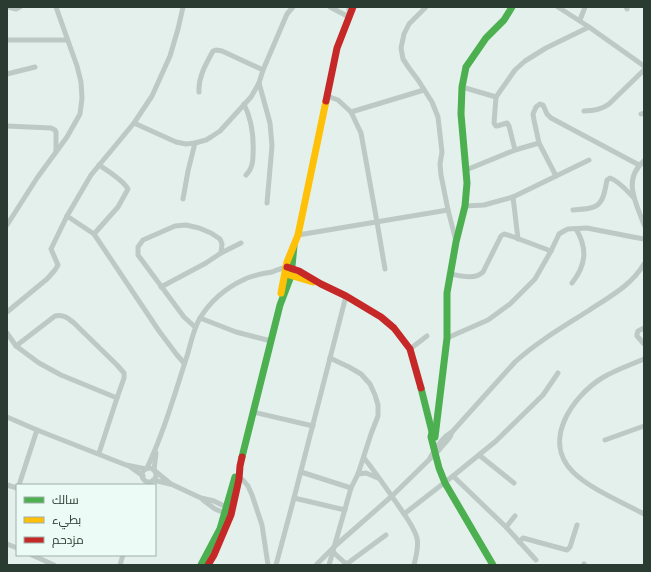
<svg xmlns="http://www.w3.org/2000/svg" width="651" height="572" viewBox="0 0 651 572" font-family="Cabin,Cairo,sans-serif">
  <style>
    .lines { fill: none; stroke-linecap: round; stroke-linejoin: round }
    .street { stroke: #bdc9c4; stroke-width: 5 }
    .fast { stroke: #4caf50; stroke-width: 7 }
    .slow { stroke: #ffc107; stroke-width: 7 }
    .jam { stroke: #c62828; stroke-width: 7 }
  </style>
  <rect width="100%" height="100%" fill="#e4f0ec"/>
  <g class="lines">
    <!-- street -->
    <g class="street">
      <path d="M8,7L16,9L20,7"/>
      <path d="M330,7L349,17V7"/>
      <path d="M426,7L409,24L404,34L401,48L403,59L409,68L418,80L432,102L438,117L442,152L440,164L441,175L448,210L456,241"/>
      <path d="M558,7L589,27L644,66"/>
      <path d="M626,7L627,9"/>
      <path d="M580,20L585,7"/>
      <path d="M7,40H67"/>
      <path d="M7,74L35,67"/>
      <path d="M259,83L270,123L272,146L267,203"/>
      <path d="M462,87L496,97"/>
      <path d="M199,92C198,77 206,64 213,51L216,50L222,51L263,70"/>
      <path d="M327,96L338,100L351,112L361,133L377,222L385,269"/>
      <path d="M244,104C252,120 254,137 253,155C253,158 253,161 252,164C251,169 249,172 246,175"/>
      <path d="M584,111C593,111 601,110 609,104L644,70"/>
      <path d="M351,112L424,90"/>
      <path d="M641,114L644,113"/>
      <path d="M134,123L176,142L186,144L195,143L206,140L211,137L220,131L251,97L259,83L263,70L287,14L293,7"/>
      <path d="M7,126L51,128L55,130L56,132V152"/>
      <path d="M515,150L509,126L507,123L497,126H496L494,123L496,97L515,70L525,61L546,48L589,27"/>
      <path d="M644,161C622,180 636,202 644,225"/>
      <path d="M466,170L515,150L539,143"/>
      <path d="M556,176L539,143L534,120L533,114L536,107L540,104L543,105L547,114L551,118L639,165"/>
      <path d="M513,197L518,239"/>
      <path d="M183,199L188,171L195,143"/>
      <path d="M465,206L484,205L513,197L589,160"/>
      <path d="M573,210C600,208 602,207 607,180L610,178C619,181 627,191 634,198"/>
      <path d="M67,216L94,234L159,331L177,355L184,363"/>
      <path d="M7,225L37,178L67,137L80,114L82,98L81,82L77,66L56,7"/>
      <path d="M94,234L118,207L128,189C123,180 108,171 99,165"/>
      <path d="M298,235L448,210"/>
      <path d="M451,274C461,276 475,280 483,272L501,236L504,234L511,236L551,251"/>
      <path d="M572,283C586,265 588,249 576,229"/>
      <path d="M161,287L206,263L221,253"/>
      <path d="M7,312L47,279L55,270L58,265L51,249L67,216L91,175L134,123L152,96L170,56L178,29L183,7"/>
      <path d="M200,318L236,332L271,341"/>
      <path d="M195,327L184,317L138,255V247L143,240L175,226L186,225L199,228L211,233L220,239L222,244L221,253L241,243"/>
      <path d="M644,328L638,331L637,334V336L644,344"/>
      <path d="M7,333L16,346L39,363L61,375L117,398"/>
      <path d="M447,338L488,320L510,304L535,279L551,251L559,234L564,231L568,229L587,228L633,237L644,239"/>
      <path d="M16,346L55,316C63,314 68,318 74,323L117,365L124,373V378L117,398L99,453"/>
      <path d="M410,349L427,336"/>
      <path d="M644,359C630,365 615,370 602,378C573,396 541,441 573,472C590,489 622,502 644,514"/>
      <path d="M253,412L313,426"/>
      <path d="M7,417L37,430L126,465L146,469"/>
      <path d="M605,440L644,426"/>
      <path d="M479,455L514,483"/>
      <path d="M364,458C377,474 388,491 400,508C406,517 414,527 417,538C419,546 416,557 414,565"/>
      <path d="M430,458C435,449 442,437 452,432L515,362C537,342 563,327 588,311C609,297 631,286 644,264"/>
      <path d="M129,466L143,476"/>
      <path d="M147,468C164,432 175,393 187,356C191,343 193,330 200,318C210,302 226,288 243,280C252,275 262,274 272,272C277,270 282,268 287,267"/>
      <circle cx="149" cy="475" r="7"/>
      <path d="M154,470L156,453"/>
      <path d="M155,471L171,484L201,498L214,501L228,508"/>
      <path d="M301,472L351,488"/>
      <path d="M358,474L366,473L378,478"/>
      <path d="M453,476L506,527L536,560"/>
      <path d="M239,479L243,480L248,486L252,495L262,525L268,565"/>
      <path d="M153,480L170,484"/>
      <path d="M7,485L17,488"/>
      <path d="M19,485L37,430"/>
      <path d="M294,498L345,510"/>
      <path d="M203,500L215,509L227,514"/>
      <path d="M404,514L453,476L496,441L543,395L558,373"/>
      <path d="M506,527L515,516"/>
      <path d="M519,542L523,538L567,550L570,547L577,525"/>
      <path d="M7,544L17,548"/>
      <path d="M333,552L345,563H348L386,535"/>
      <path d="M32,555L54,565"/>
      <path d="M584,564L585,565"/>
      <path d="M120,565L123,555"/>
      <path d="M276,565L294,498L346,296"/>
      <path d="M316,565L335,546L392,496L438,451L450,437L452,432"/>
      <path d="M329,565L351,488L358,474L371,434L378,416V405L375,395L370,384L361,374L349,367L330,358"/>
    </g>
    <!-- fast -->
    <g class="fast">
      <path d="M421,388L432,432L431,437L439,468L445,483L493,565"/>
      <path d="M435,437L447,338V293L456,242L465,206L467,183L461,114L462,87L466,67L486,38L504,20L512,7"/>
      <path d="M242,457L280,305L291,276L294,246"/>
      <path d="M201,565L220,529L235,477"/>
    </g>
    <!-- slow -->
    <g class="slow">
      <path d="M286,274L313,282"/>
      <path d="M281,293L287,262L298,235L326,101"/>
    </g>
    <!-- jam -->
    <g class="jam">
      <path d="M326,101L337,48L353,7"/>
      <path d="M287,267L299,271L321,284L346,296L381,317L394,328L410,349L421,388"/>
      <path d="M208,565L214,555L231,515L239,479L240,466L242,457"/>
    </g>
  </g>
  <!-- border -->
  <rect width="651" height="572" fill="none" stroke="#2a3b32" stroke-width="16"/>
  <!-- legend -->
  <rect x="16" y="484" width="140" height="72" fill="#edfbf6" stroke="#9faea8"/>
  <rect x="24" y="497" width="20" height="6" fill="#4caf50" stroke="#9faea8"/>
  <text x="52" y="504" font-size="12" fill="#2a3b32">سالك</text>
  <rect x="24" y="517" width="20" height="6" fill="#ffc107" stroke="#9faea8"/>
  <text x="52" y="524" font-size="12" fill="#2a3b32">بطيء</text>
  <rect x="24" y="537" width="20" height="6" fill="#c62828" stroke="#9faea8"/>
  <text x="52" y="544" font-size="12" fill="#2a3b32">مزدحم</text>
</svg>
